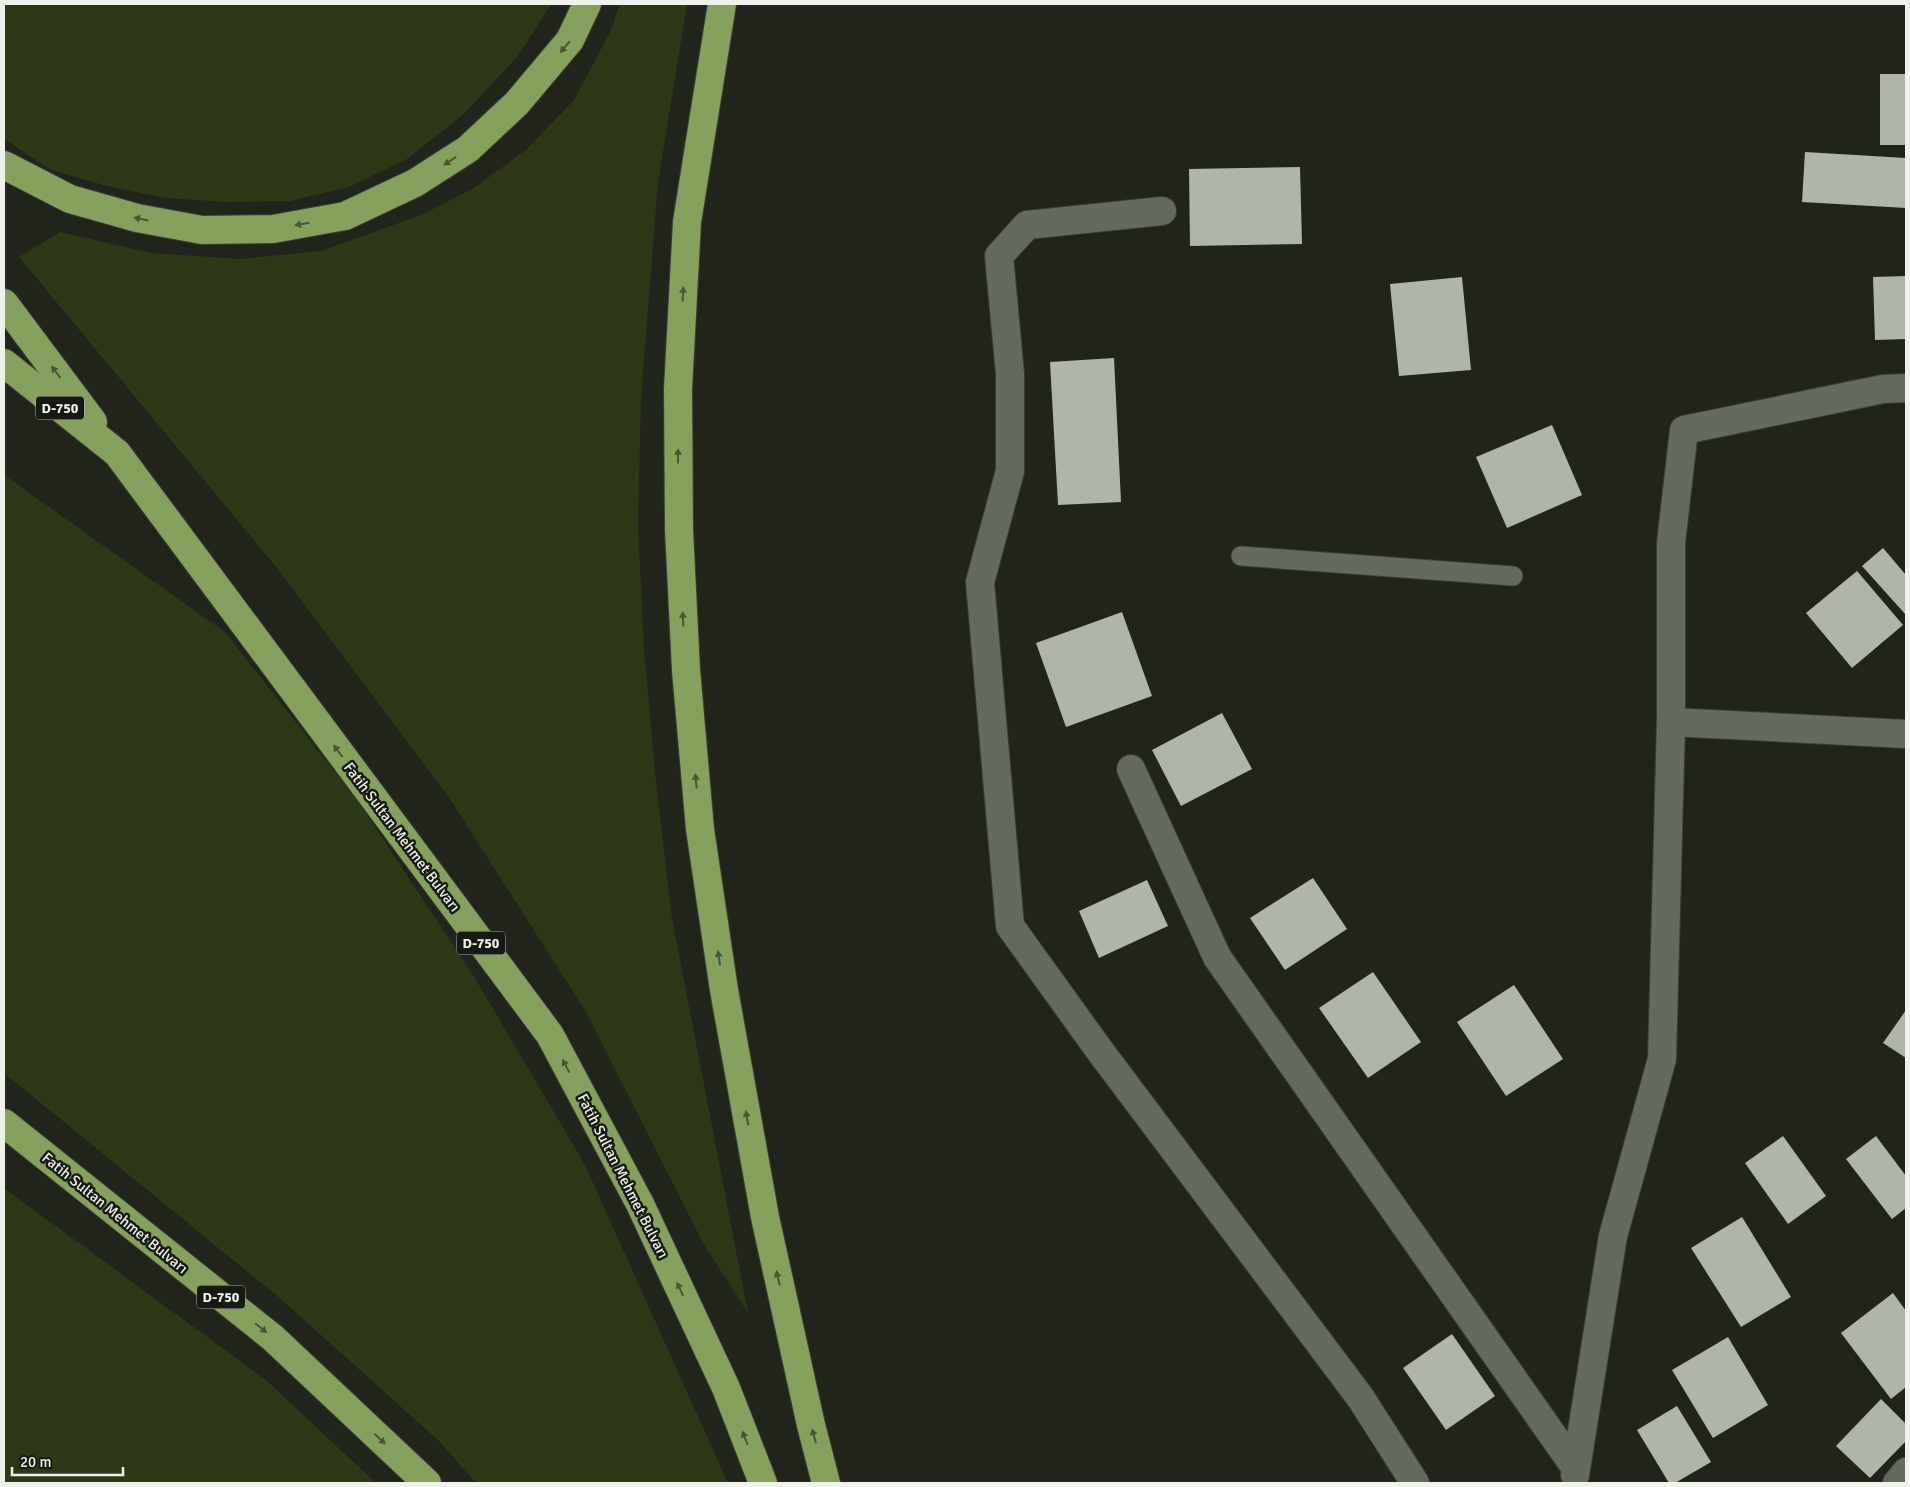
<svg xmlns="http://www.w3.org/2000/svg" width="1910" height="1487" viewBox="0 0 1910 1487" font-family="Signika,sans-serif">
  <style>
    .green { fill: #2c3816 }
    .building { fill: #b0b5aa }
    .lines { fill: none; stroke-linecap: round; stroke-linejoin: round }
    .lane-casing { stroke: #3c3f38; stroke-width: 21 }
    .street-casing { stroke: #3c3f38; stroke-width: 30 }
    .highway-casing { stroke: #3c3f38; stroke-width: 30 }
    .lane { stroke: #656a5f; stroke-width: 19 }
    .street { stroke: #656a5f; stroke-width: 28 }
    .highway { stroke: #86a05d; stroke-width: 28 }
    .oneway { fill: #495634 }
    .labels { text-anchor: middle; stroke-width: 5; stroke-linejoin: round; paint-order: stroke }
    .shield { fill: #171a12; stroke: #aeb0aa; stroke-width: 1 }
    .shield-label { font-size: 14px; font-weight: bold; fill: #eff1eb }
    .street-label { font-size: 15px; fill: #eff1eb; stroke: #171a12 }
  </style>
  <rect width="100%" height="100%" fill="#20241b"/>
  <!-- green -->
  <g class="green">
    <path d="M4,4H551L518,56L464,114L407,159L349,187L291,201L226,202L166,198L107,186L51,170L4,139Z"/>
    <path d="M620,4H687L658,183L641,399L638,525L644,649L656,782L672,918L748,1313L704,1245L586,1012L450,799L277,568L19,257L60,232L151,253L240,259L321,251L421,215L474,188L527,149L574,100L610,32Z"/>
    <path d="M4,475L225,632L357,800L475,978L585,1165L728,1483H476L439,1441L282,1300L4,1073Z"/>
    <path d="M4,1188L266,1380L376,1483H4Z"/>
  </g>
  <!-- building -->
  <g class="building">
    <rect x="1880" y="74" width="26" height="71"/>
    <path d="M1805,152L1906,158V208L1802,202Z"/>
    <path d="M1300,167L1302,244L1190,246L1189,169Z"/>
    <path d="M1906,276V339L1875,340L1873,277Z"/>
    <path d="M1462,277L1471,370L1399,376L1390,284Z"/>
    <path d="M1114,358L1121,502L1058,505L1050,362Z"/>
    <path d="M1552,425L1582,495L1507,528L1476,457Z"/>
    <path d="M1883,548L1906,575V615L1862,566Z"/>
    <path d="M1857,571L1903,625L1852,668L1806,613Z"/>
    <path d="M1122,612L1152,696L1066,727L1036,643Z"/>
    <path d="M1222,713L1252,769L1181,806L1152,750Z"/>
    <path d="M1313,878L1347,929L1285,970L1250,918Z"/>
    <path d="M1147,880L1168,926L1099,958L1079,911Z"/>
    <path d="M1373,972L1421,1042L1368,1078L1319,1008Z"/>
    <path d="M1514,985L1563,1059L1506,1096L1457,1022Z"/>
    <path d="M1906,1010V1058L1883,1043Z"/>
    <path d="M1783,1136L1826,1196L1788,1224L1745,1163Z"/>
    <path d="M1876,1136L1906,1176V1208L1892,1219L1846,1159Z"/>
    <path d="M1742,1217L1791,1297L1741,1327L1691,1248Z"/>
    <path d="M1893,1293L1906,1311V1387L1891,1399L1841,1333Z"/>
    <path d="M1452,1334L1495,1396L1446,1430L1403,1368Z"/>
    <path d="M1728,1337L1768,1405L1713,1438L1672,1370Z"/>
    <path d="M1881,1399L1906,1424V1441L1870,1478L1836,1446Z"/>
    <path d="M1677,1406L1711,1462L1675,1483H1669L1637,1430Z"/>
  </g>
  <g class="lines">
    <!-- lane casing -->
    <g class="lane-casing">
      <path id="lane" d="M1241,556L1513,576"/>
    </g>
    <!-- street casing -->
    <g class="street-casing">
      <g id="street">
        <path d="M1162,211L1027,225L999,256L1010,374V471L980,582L1010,926L1100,1051L1360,1397L1415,1483"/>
        <path d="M1906,388L1883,389L1684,430L1671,543V722L1906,734"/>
        <path d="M1131,769L1217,957L1575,1467"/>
        <path d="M1575,1475L1613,1236L1662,1059L1671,722"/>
        <path d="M1897,1483L1906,1472"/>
      </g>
    </g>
    <!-- highway casing -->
    <g class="highway-casing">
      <g id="highway">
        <path d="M722,4L687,222L678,389L679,530L686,670L700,829L724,990L765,1217L811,1425L826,1483"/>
        <path d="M4,165L70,199L137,218L202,230L273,229L345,216L415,183L468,149L517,103L570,40L587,4"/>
        <path d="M4,303L93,422"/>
        <path d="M4,363L117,453L550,1035L640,1204L726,1388L763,1483"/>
        <path d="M4,1123L273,1338L427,1483"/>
      </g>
    </g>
    <!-- lane -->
    <use href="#lane" class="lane"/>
    <!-- street -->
    <use href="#street" class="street"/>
    <!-- highway -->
    <use href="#highway" class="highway"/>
  </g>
  <!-- one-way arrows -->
  <defs><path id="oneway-solid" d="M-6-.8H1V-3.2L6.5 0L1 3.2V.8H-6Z" transform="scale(1.25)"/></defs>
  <g class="oneway">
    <use href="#oneway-solid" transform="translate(565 47) rotate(130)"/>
    <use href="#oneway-solid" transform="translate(450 161) rotate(146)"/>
    <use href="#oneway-solid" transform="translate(141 219) rotate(-168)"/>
    <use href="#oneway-solid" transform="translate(302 224) rotate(170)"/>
    <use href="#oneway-solid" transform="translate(683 294) rotate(-87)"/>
    <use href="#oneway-solid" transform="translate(56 372) rotate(-127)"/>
    <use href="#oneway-solid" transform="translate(678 456) rotate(-90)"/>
    <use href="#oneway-solid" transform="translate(683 619) rotate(-93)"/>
    <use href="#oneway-solid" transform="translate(338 751) rotate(-127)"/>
    <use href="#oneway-solid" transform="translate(696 781) rotate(-95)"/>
    <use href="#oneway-solid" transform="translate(719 958) rotate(-98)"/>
    <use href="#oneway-solid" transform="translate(566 1066) rotate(-118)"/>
    <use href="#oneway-solid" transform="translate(747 1118) rotate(-100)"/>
    <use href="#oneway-solid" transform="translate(778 1278) rotate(-103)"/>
    <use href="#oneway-solid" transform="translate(680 1289) rotate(-115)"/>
    <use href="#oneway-solid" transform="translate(261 1328) rotate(39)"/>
    <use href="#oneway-solid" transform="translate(814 1436) rotate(-105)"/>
    <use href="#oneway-solid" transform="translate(745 1438) rotate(-111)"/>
    <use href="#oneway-solid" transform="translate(380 1439) rotate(43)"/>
  </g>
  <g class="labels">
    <!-- shield labels -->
    <g class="shield">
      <rect x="36" y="396.5" width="48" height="23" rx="4"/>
      <rect x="457" y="931.5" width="48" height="23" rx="4"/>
      <rect x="197" y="1285.5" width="48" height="23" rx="4"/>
    </g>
    <g class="shield-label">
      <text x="60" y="413">D-750</text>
      <text x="481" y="948">D-750</text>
      <text x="221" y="1302">D-750</text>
    </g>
    <!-- street labels -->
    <g class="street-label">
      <text transform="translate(402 837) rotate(53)" y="5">Fatih Sultan Mehmet Bulvarı</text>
      <text transform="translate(623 1176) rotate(63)" y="5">Fatih Sultan Mehmet Bulvarı</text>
      <text transform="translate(115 1213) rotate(39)" y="5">Fatih Sultan Mehmet Bulvarı</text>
    </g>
  </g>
  <!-- border -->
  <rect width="1910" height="1487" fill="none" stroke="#eff1eb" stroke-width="10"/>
  <!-- scale -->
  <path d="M12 1467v8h111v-8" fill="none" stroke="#eff1eb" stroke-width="2.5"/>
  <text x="20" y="1467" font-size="15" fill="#eff1eb" stroke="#171a12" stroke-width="4" paint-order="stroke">20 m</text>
</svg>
